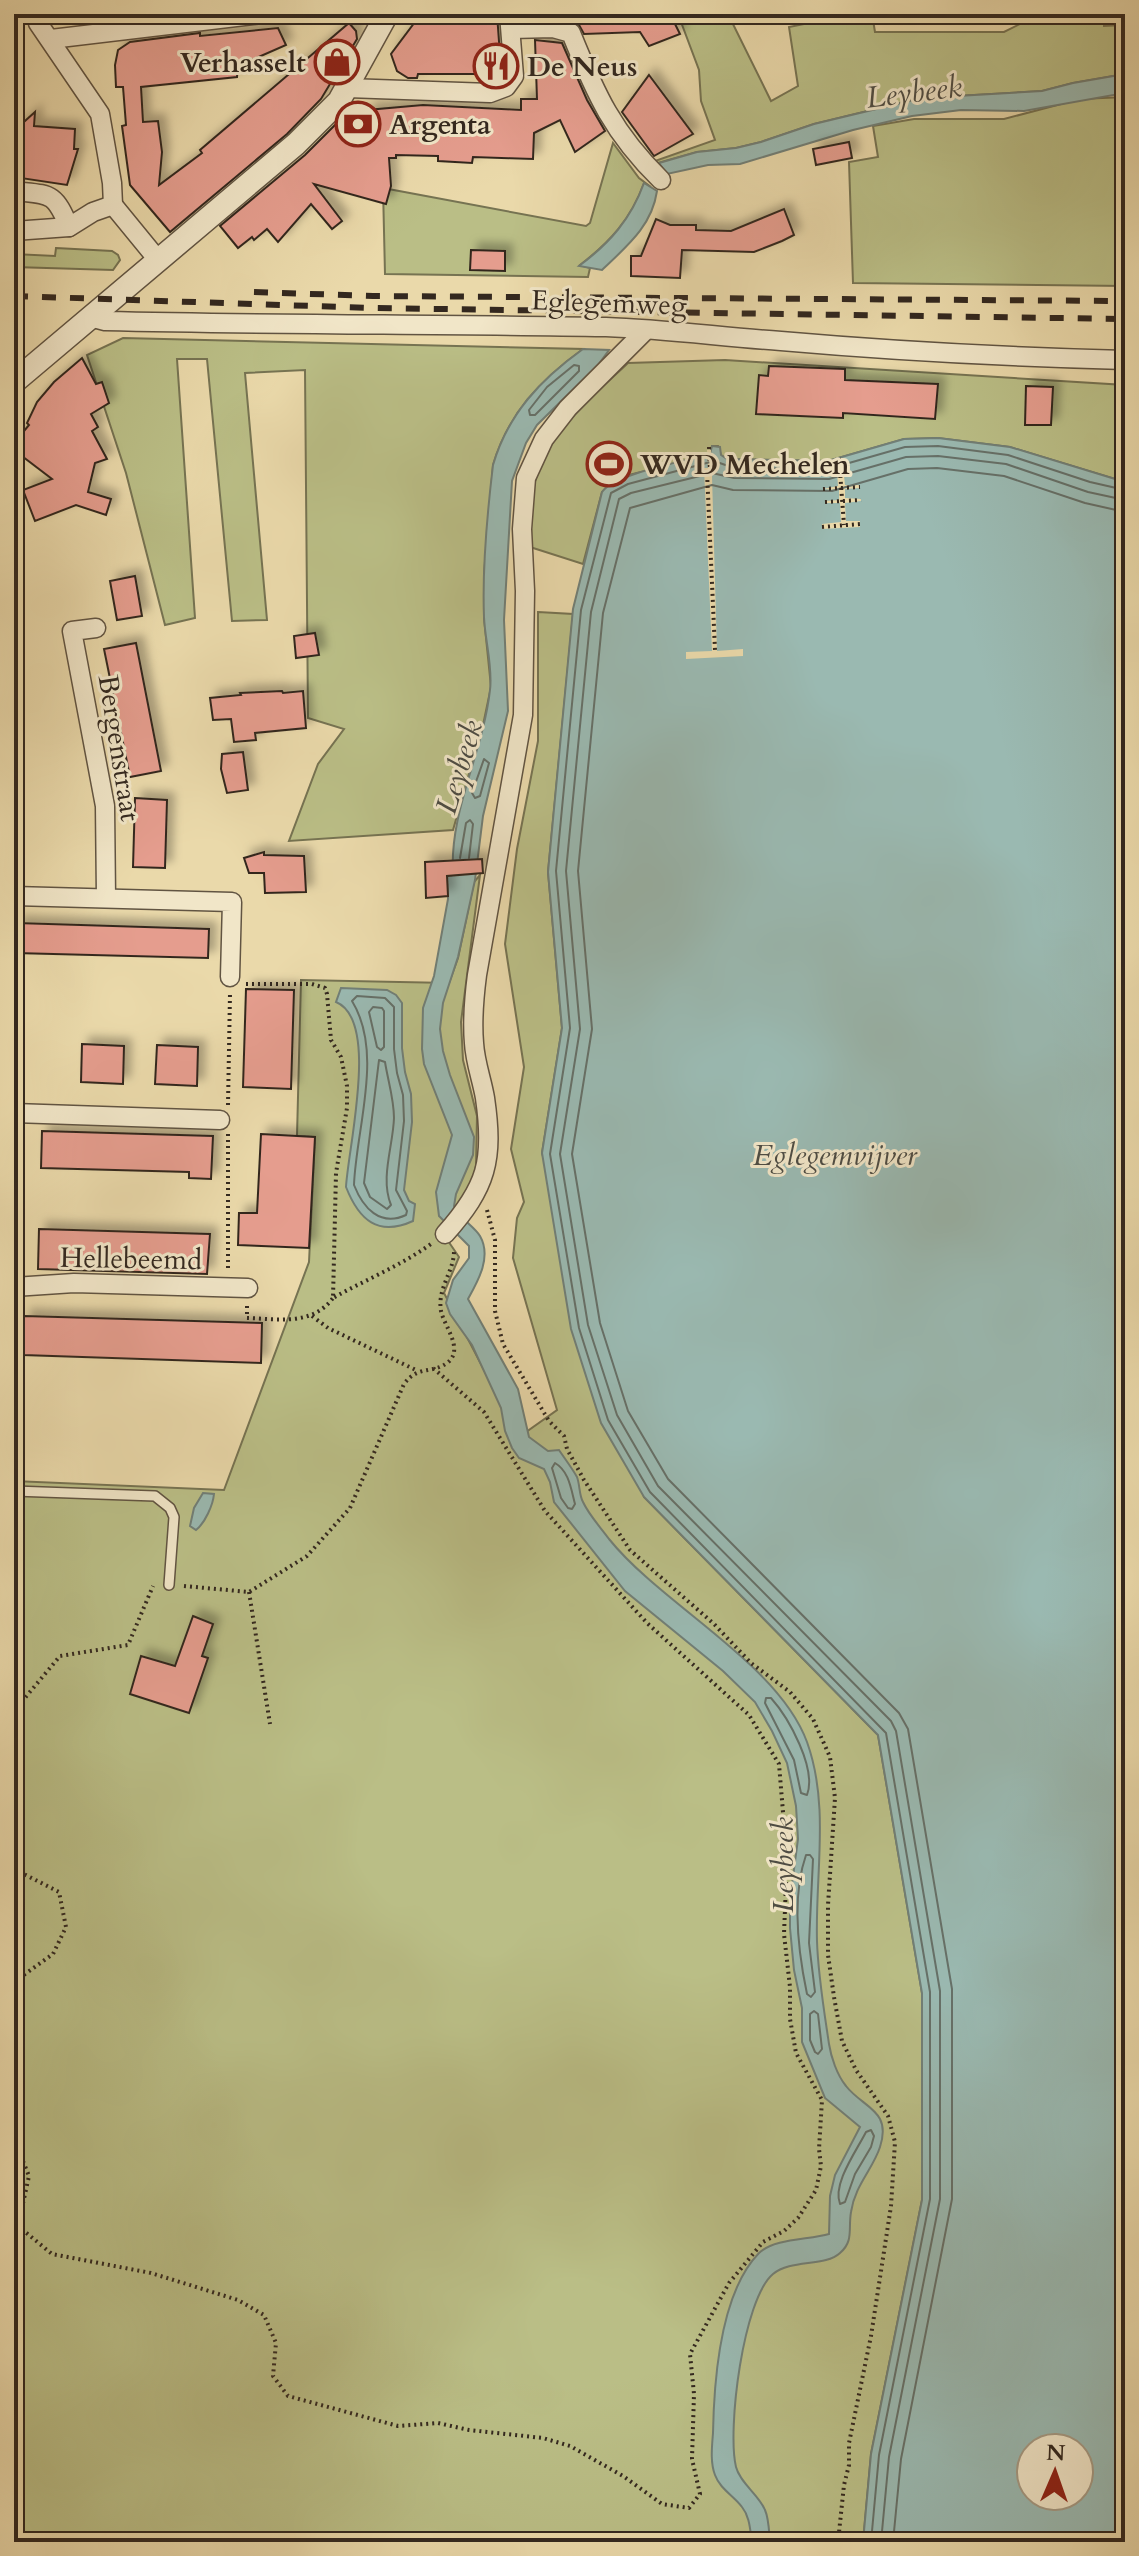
<svg xmlns="http://www.w3.org/2000/svg" width="1139" height="2556" viewBox="0 0 1139 2556" font-family="Cardo,serif">
  <style>
    .green { fill: #babe86; stroke: #767352; stroke-width: 2 }
    .water { fill: #9ab9b1; stroke: #717f77; stroke-width: 2; fill-rule: evenodd }
    .pier { fill: #ead9aa }
    .lines { fill: none; stroke-linecap: round; stroke-linejoin: round }
    .shore { stroke: #667068; stroke-width: 2 }
    .building { fill: #e59d8e; stroke: #33281f; stroke-width: 2; filter: url(#shadow) }
    .service-casing { stroke: #615442; stroke-width: 12 }
    .minor-casing { stroke: #615442; stroke-width: 21 }
    .tertiary-casing { stroke: #615442; stroke-width: 25 }
    .path { stroke: #33281f; stroke-width: 4; stroke-dasharray: 2 4; stroke-linecap: butt }
    .service { stroke: #f1e6c8; stroke-width: 9 }
    .minor { stroke: #f1e6c8; stroke-width: 18 }
    .tertiary { stroke: #f1e6c8; stroke-width: 22 }
    .rail { stroke: #33281f; stroke-width: 6; stroke-dasharray: 14 14; stroke-linecap: butt }
    .labels { text-anchor: middle; stroke-width: 6; stroke-linejoin: round; paint-order: stroke }
    .poi-label { font-size: 28px; font-weight: bold; fill: #33281f; stroke: #f1e6c8; text-anchor: start }
    .street-label { font-size: 28px; fill: #33281f; stroke: #f1e6c8 }
    .water-label { font-size: 30px; font-style: italic; fill: #4d4c44; stroke: #f1e6c8 }
  </style>
  <defs>
    <filter id="shadow"><feDropShadow dx="7" dy="-7" stdDeviation="4" flood-color="#0004"/></filter>
  </defs>
  <rect width="100%" height="100%" fill="#ead9aa"/>
  <filter id="stains"><feTurbulence type="fractalNoise" baseFrequency=".0025" numOctaves="4"/><feColorMatrix values="0 0 0 0 .2 0 0 0 0 .09 0 0 0 0 .02 0 0 0 .5 -.17"/></filter>
  <radialGradient id="worn" r=".72"><stop offset=".6" stop-color="#630" stop-opacity="0"/><stop offset="1" stop-color="#630" stop-opacity=".3"/></radialGradient>
  <!-- green -->
  <g class="green">
    <path d="M678,14H728L771,101L798,86L789,27L854,14H872L875,32H1004L1032,18L1035,14H1104V26L1125,25V74L1073,83L1042,91L921,98L814,124L761,142L736,148L697,152L658,163L655,161L715,140L701,101L699,70Z"/>
    <path d="M1125,97V286L853,283L849,162L878,157L873,126L914,119H1004L1080,99Z"/>
    <path d="M613,143L639,178L651,187L644,183C631,219 610,242 580,265L590,268L588,277L385,274L383,188L586,226L590,223Z"/>
    <path d="M56,248L112,251L118,255L120,260L113,270L14,267V254L55,256Z"/>
    <path d="M123,338L583,349C540,380 508,414 493,465L484,574V618L491,687L483,725L453,830L289,841L318,764L344,729L308,718L305,370L245,373L267,620L232,621L207,359H177L195,618L165,625L126,473L87,355Z"/>
    <path d="M725,360L1125,385V482L1010,447L938,438L904,439L828,461L727,459L721,455L718,446H712L711,453L706,456L625,476L602,492L583,564L530,547C532,528 530,510 533,491C542,437 590,399 628,363Z"/>
    <path d="M538,612L573,614L548,872L562,1028L542,1153L644,1497L878,1735L922,1993V2200L871,2454L863,2542H14V1481L224,1490L309,1262L315,1137L297,1136L301,980L449,983L458,958L474,882L480,875L461,1022L463,1060L477,1116L476,1166L469,1197L440,1229L459,1257L444,1293L519,1437L557,1410L513,1258L517,1218L524,1202L511,1149L524,1067L505,944L517,849L538,741Z"/>
  </g>
  <!-- water -->
  <g class="water">
    <path d="M1125,74V93L1024,111L961,110L912,116L853,130L740,164L708,165L667,174L659,163L697,152L736,148L761,142L814,124L922,98L1042,91L1073,83Z"/>
    <path d="M644,183L657,191C652,226 627,246 602,270L579,266C610,243 631,219 644,183Z"/>
    <path d="M583,349L609,350L598,365L537,425L526,443L512,481L504,620L508,711L483,816L475,880L458,957L443,1003L440,1029L443,1051L450,1075L474,1137L473,1155L456,1194L454,1206C461,1220 474,1226 480,1236C492,1257 478,1281 468,1299L518,1389L529,1437L548,1451L559,1450C565,1459 572,1468 577,1477C580,1485 579,1495 583,1502C589,1515 601,1528 609,1539C663,1606 778,1663 807,1742C830,1806 815,1874 817,1941C818,1975 824,2010 829,2044C831,2057 837,2075 846,2086C863,2108 892,2110 880,2147C873,2169 855,2185 851,2212C848,2229 854,2241 840,2253C825,2267 791,2259 773,2274C743,2299 727,2430 736,2467C740,2483 759,2495 765,2510C769,2519 769,2532 770,2542H752C750,2530 750,2517 742,2507C734,2496 720,2489 715,2475C710,2462 712,2446 713,2433C714,2380 720,2293 759,2253C775,2238 809,2240 829,2234L830,2196L835,2175L860,2127L825,2098L802,2042V2008L794,1970L790,1928V1899L798,1839L796,1806L787,1763L772,1731L755,1702L723,1671L625,1591L554,1502L550,1482L544,1469L519,1458L512,1448L505,1431L501,1408L472,1345L450,1314L446,1303L453,1280L469,1258V1246L439,1216L436,1192L452,1135L424,1064L422,1049L423,1008L434,976L448,899L447,876L453,875C449,811 483,753 490,690C493,667 485,641 484,617C482,567 487,515 493,465C508,414 540,380 583,349Z"/>
    <path d="M938,438L1010,447L1125,482V2542H863L871,2454L922,2200V1993L878,1735L644,1497L601,1423L571,1329L542,1153L562,1028L548,872L573,609L602,492C614,474 685,461 710,454L712,446L720,447L721,455L727,459L828,461L904,439ZM1031,2448H1079V2496H1031Z"/>
    <path d="M341,988L387,990L396,995L402,1003V1048L405,1072L411,1094L412,1122L404,1190L409,1201L415,1204L413,1221C378,1237 359,1220 346,1187C348,1147 380,1020 336,1002Z"/>
    <path d="M203,1493L214,1494C213,1505 205,1523 196,1530L190,1526L194,1508Z"/>
  </g>
  <!-- pier -->
  <g class="pier">
    <path d="M707,450H711L712,476L717,651L743,649V656L686,659V652L712,651L704,468H708Z"/>
    <path d="M842,458L845,485H859L860,488L845,489V498L861,499V501L845,503L846,521H860V527L822,529V524L841,522L840,503H825V501L839,500V490L823,489L838,486L836,459Z"/>
  </g>
  <g class="lines">
    <!-- shore -->
    <g class="shore">
      <path d="M574,365L579,366V371L535,415H530L529,410L547,387Z"/>
      <path d="M484,759L489,763L480,796L475,798L472,793Z"/>
      <path d="M460,858L466,823L470,820L473,824L469,858"/>
      <path d="M357,996L385,998L394,1007V1049L397,1073L403,1095L404,1121L396,1190L407,1211L406,1215C380,1227 363,1208 354,1185C356,1128 384,1053 352,1001Z"/>
      <path d="M373,1007L382,1008L384,1011V1047L381,1050L377,1047L369,1012Z"/>
      <path d="M379,1060L385,1062C388,1081 394,1099 394,1118C393,1147 380,1178 391,1205L387,1209L370,1197L364,1183Z"/>
      <path d="M555,1463C569,1471 571,1489 575,1504L572,1509L568,1508L561,1498L552,1468Z"/>
      <path d="M766,1698H771C789,1718 817,1769 807,1795L801,1793L794,1760L765,1703Z"/>
      <path d="M806,1855H810L813,1859L809,1943L815,1992L811,1997L807,1994C798,1951 791,1898 806,1855Z"/>
      <path d="M814,2011L818,2014L822,2049L818,2054L815,2052L810,2040V2014Z"/>
      <path d="M871,2130L874,2136L871,2147L855,2174L845,2202L840,2204C832,2184 857,2150 866,2132Z"/>
      <path d="M871,2542L879,2455L930,2199V1992L886,1733L650,1492L608,1420L579,1328L550,1154L570,1028L556,871L581,610L611,493L628,484L714,461L734,468L828,469L905,447L938,446L1008,455L1090,482L1125,490"/>
      <path d="M881,2542L889,2457L940,2199V1991L896,1731L891,1721L658,1486L617,1415L588,1325L560,1154L580,1029L566,871L591,612L619,499L631,493L712,473L734,478L829,479L906,457L938,456L1006,464L1088,492L1125,500"/>
      <path d="M893,2542L901,2459L952,2199V1989L908,1729L899,1713L668,1479L628,1411L600,1323L572,1154L592,1029L578,871L603,613L630,508L712,485L733,490L832,491L908,469L937,468L1004,476L1085,503L1125,512"/>
    </g>
  </g>
  <!-- building -->
  <g class="building">
    <path d="M421,14H497L501,69L497,74H418L417,78H408L397,71L391,54Z"/>
    <path d="M534,14H670L680,34L649,46L640,32L584,34L579,25L574,21L553,16H534Z"/>
    <path d="M349,23L356,31L357,39L321,99L287,134L170,232L130,185L122,126L126,125L123,87H116L115,65L118,50L130,42L200,33V36L278,28L286,45L238,66L237,77L141,87L143,122L158,121L162,152L159,185L202,153L200,150Z"/>
    <path d="M535,40L562,43L587,100L605,131L575,152L560,120L534,133L533,159L473,157L472,163L438,161V156L396,155V158H389L391,186L386,204L314,184L342,221L332,229L311,204L278,242L267,229L254,240L252,237L238,248L220,226L305,155L336,124L368,117L367,110L423,105L521,110V99H537Z"/>
    <path d="M649,75L693,134L654,156L622,112Z"/>
    <path d="M35,112L34,126L75,129L74,149H78L67,185L14,177L15,130Z"/>
    <path d="M849,142L852,158L816,165L813,149Z"/>
    <path d="M784,209L794,235L782,241L754,252L682,250L680,278L631,276V256H641L656,219L670,225H696V230L731,231Z"/>
    <path d="M471,250L505,251V271L470,270Z"/>
    <path d="M82,358L96,384L102,382L109,403L91,414L98,427L92,431L107,459L95,463L88,492L111,499L106,515L76,505L35,521L23,490L52,479L14,450V443L29,425L27,423L37,402L54,382Z"/>
    <path d="M769,366L845,369V380L938,384L935,419L843,413V418L756,414L759,375L768,376Z"/>
    <path d="M1026,386L1053,387L1051,425H1025Z"/>
    <path d="M135,576L142,616L117,620L110,581Z"/>
    <path d="M315,633L319,655L296,658L294,636Z"/>
    <path d="M136,643L161,771L130,777L104,649Z"/>
    <path d="M282,691L283,693L303,691L306,728L255,733L256,740L234,742L231,719L213,720L210,698L241,695L240,693Z"/>
    <path d="M243,752L248,790L227,793L221,769L222,754Z"/>
    <path d="M135,798L167,800L165,868L133,867Z"/>
    <path d="M264,852V855L304,856L306,892L265,893L264,873H249L244,858Z"/>
    <path d="M482,859L483,873L447,876L448,896L426,898L425,862Z"/>
    <path d="M16,923L209,929L208,958L15,953Z"/>
    <path d="M246,989L294,990L291,1089L243,1087Z"/>
    <path d="M82,1044L124,1046L123,1084L81,1082Z"/>
    <path d="M157,1045L198,1047L197,1086L155,1084Z"/>
    <path d="M42,1131L213,1136L211,1179L189,1178V1172L41,1168Z"/>
    <path d="M261,1134L315,1137L309,1248L238,1245L239,1213H257Z"/>
    <path d="M39,1229L210,1234L207,1274L38,1269Z"/>
    <path d="M24,1316L262,1323L261,1363L23,1355Z"/>
    <path d="M193,1616L213,1624L202,1656L208,1658L189,1713L130,1694L141,1656L175,1666Z"/>
  </g>
  <g class="lines">
    <!-- service casing -->
    <g class="service-casing">
      <path id="service" d="M14,1491L155,1496L170,1508L174,1517L169,1585"/>
    </g>
    <!-- minor casing -->
    <g class="minor-casing">
      <g id="minor">
        <path d="M37,14L38,23L100,114L112,183L113,205"/>
        <path d="M511,29L553,28L571,33C596,95 613,133 661,180"/>
        <path d="M51,39L262,14"/>
        <path d="M347,88L490,93L506,87L514,76L509,14"/>
        <path d="M14,191C50,195 54,191 69,227"/>
        <path d="M113,205L158,260"/>
        <path d="M14,231L69,227L93,212L113,205"/>
        <path d="M90,317L105,321C272,325 439,324 606,327C664,329 723,337 781,341C895,351 1010,357 1125,360"/>
        <path d="M96,628L72,631L105,806L106,898"/>
        <path d="M14,896L232,902L230,977"/>
        <path d="M14,1113L220,1120"/>
        <path d="M445,1234C487,1187 494,1160 485,1098C482,1080 475,1062 474,1043C472,1020 474,998 477,975L523,715L525,591L522,529L526,478L544,439L568,408L645,331"/>
        <path d="M14,1287L74,1283L248,1288"/>
      </g>
    </g>
    <!-- tertiary casing -->
    <g class="tertiary-casing">
      <path id="tertiary" d="M14,382L296,144L339,101L387,14"/>
    </g>
    <!-- path -->
    <g class="path">
      <path d="M709,447L710,472H707L715,650"/>
      <path d="M839,458L844,525"/>
      <path d="M823,489L860,487"/>
      <path d="M825,502L861,500"/>
      <path d="M822,527L860,524"/>
      <path d="M246,984H312L325,988L327,994L331,1040L341,1057L347,1086V1108L336,1173L333,1298C365,1280 400,1266 431,1244"/>
      <path d="M228,1105L230,994"/>
      <path d="M228,1134V1269"/>
      <path d="M487,1210L495,1240V1311L503,1344L549,1421L564,1436L567,1449L584,1480L630,1550L714,1624L751,1663L790,1692L813,1719L830,1757L835,1798L828,1905V1955L834,1997L842,2041L856,2070L888,2116L895,2142L891,2206L871,2336L849,2443V2465L844,2485L838,2542"/>
      <path d="M247,1306V1318C278,1319 312,1326 333,1298"/>
      <path d="M312,1316L328,1328L418,1371"/>
      <path d="M184,1586L249,1592L307,1556L350,1508L404,1384C418,1365 432,1374 447,1363C465,1350 444,1326 441,1311C437,1288 454,1272 454,1251"/>
      <path d="M249,1592L270,1724"/>
      <path d="M14,1711L60,1656L128,1645L153,1586"/>
      <path d="M14,1869L59,1892L66,1927L53,1954L14,1982"/>
      <path d="M14,2139L29,2176L18,2226L52,2254L151,2273L238,2300L264,2315L276,2343L273,2376L288,2396L398,2426L438,2423L469,2430L543,2438L570,2446L623,2476L662,2504L689,2508L700,2494L692,2459L694,2394L690,2354L729,2283L763,2242L784,2231L798,2218L816,2190L821,2166L819,2149L822,2100L796,2053L790,2019V1987L784,1934L787,1860L779,1764L749,1715L647,1623L545,1511L484,1412L433,1368"/>
    </g>
    <!-- service -->
    <use href="#service" class="service"/>
    <!-- minor -->
    <use href="#minor" class="minor"/>
    <!-- tertiary -->
    <use href="#tertiary" class="tertiary"/>
    <!-- rail -->
    <g class="rail">
      <path d="M254,292L373,296L1125,301"/>
      <path d="M14,296L372,308L1125,319"/>
    </g>
  </g>
  <!-- icons -->
  <defs>
    <g id="shop-ring" transform="scale(2.3)"><circle r="9.5" fill="#f1e6c8" stroke="#8f2418" stroke-width="1.5"/><path d="M-5-2.5h2.3a2.7 3.5 0 0 1 5.4 0H5L5.5 6h-11ZM-1.5-2.5h3a1.5 2.3 0 0 0-3 0Z" fill="#8f2418"/></g>
    <g id="restaurant-ring" transform="scale(2.3)"><circle r="9.5" fill="#f1e6c8" stroke="#8f2418" stroke-width="1.5"/><path d="M-5-6h1v4h1v-4h1v4h1v-4h1v5L-1.5 .5V6h-2V.5L-5-1ZM5-6V6H3V1.5H1.5Q1.5-4 5-6Z" fill="#8f2418"/></g>
    <g id="bank-ring" transform="scale(2.3)"><circle r="9.5" fill="#f1e6c8" stroke="#8f2418" stroke-width="1.5"/><path d="M-6-4H6V4H-6ZM0-2.3a2.3 2.3 0 1 0 0 4.6a2.3 2.3 0 1 0 0-4.6Z" fill="#8f2418"/></g>
    <g id="stadium-ring" transform="scale(2.3)"><circle r="9.5" fill="#f1e6c8" stroke="#8f2418" stroke-width="1.5"/><path d="M0-5a6.5 5 0 1 0 0 10a6.5 5 0 1 0 0-10ZM-3.5-1.8h7v3.6h-7Z" fill="#8f2418"/></g>
  </defs>
  <g fill-rule="evenodd">
    <use href="#shop-ring" x="337" y="62"/>
    <use href="#restaurant-ring" x="496" y="66"/>
    <use href="#bank-ring" x="358" y="124"/>
    <use href="#stadium-ring" x="609" y="464"/>
  </g>
  <g class="labels">
    <!-- poi labels -->
    <g class="poi-label">
      <text x="306" y="72" text-anchor="end">Verhasselt</text>
      <text x="527" y="76">De Neus</text>
      <text x="389" y="134">Argenta</text>
      <text x="640" y="474">WVD Mechelen</text>
    </g>
    <!-- street labels -->
    <g class="street-label">
      <text transform="translate(609 302) rotate(2)" y="10">Eglegemweg</text>
      <text transform="translate(120 748) rotate(81)" y="10">Bergenstraat</text>
      <text transform="translate(131 1258) rotate(1)" y="10">Hellebeemd</text>
    </g>
    <!-- water labels -->
    <g class="water-label">
      <text transform="translate(914 92) rotate(-7)" y="10">Leybeek</text>
      <text transform="translate(459 767) rotate(-73)" y="10">Leybeek</text>
      <text x="835" y="1165">Eglegemvijver</text>
      <text transform="translate(783 1865) rotate(-90)" y="10">Leybeek</text>
    </g>
  </g>
  <!-- margin -->
  <rect width="1139" height="2556" fill="none" stroke="#ead9aa" stroke-width="48"/>
  <rect x="16" y="16" width="1107" height="2524" fill="none" stroke="#33281f" stroke-width="4"/>
  <rect x="24" y="24" width="1091" height="2508" fill="none" stroke="#33281f" stroke-width="2"/>
  <!-- north arrow -->
  <g transform="translate(1055 2472) rotate(2)"><circle r="38" fill="#f1e6c8" stroke="#a59a84" stroke-width="2"/>
  <path d="M0-6L14 30L0 20L-14 30Z" fill="#8f2418"/>
  <text y="-12" font-size="22" font-weight="bold" text-anchor="middle" fill="#33281f">N</text>
  </g>
  <rect width="100%" height="100%" filter="url(#stains)"/>
  <rect width="100%" height="100%" fill="url(#worn)"/>
</svg>
